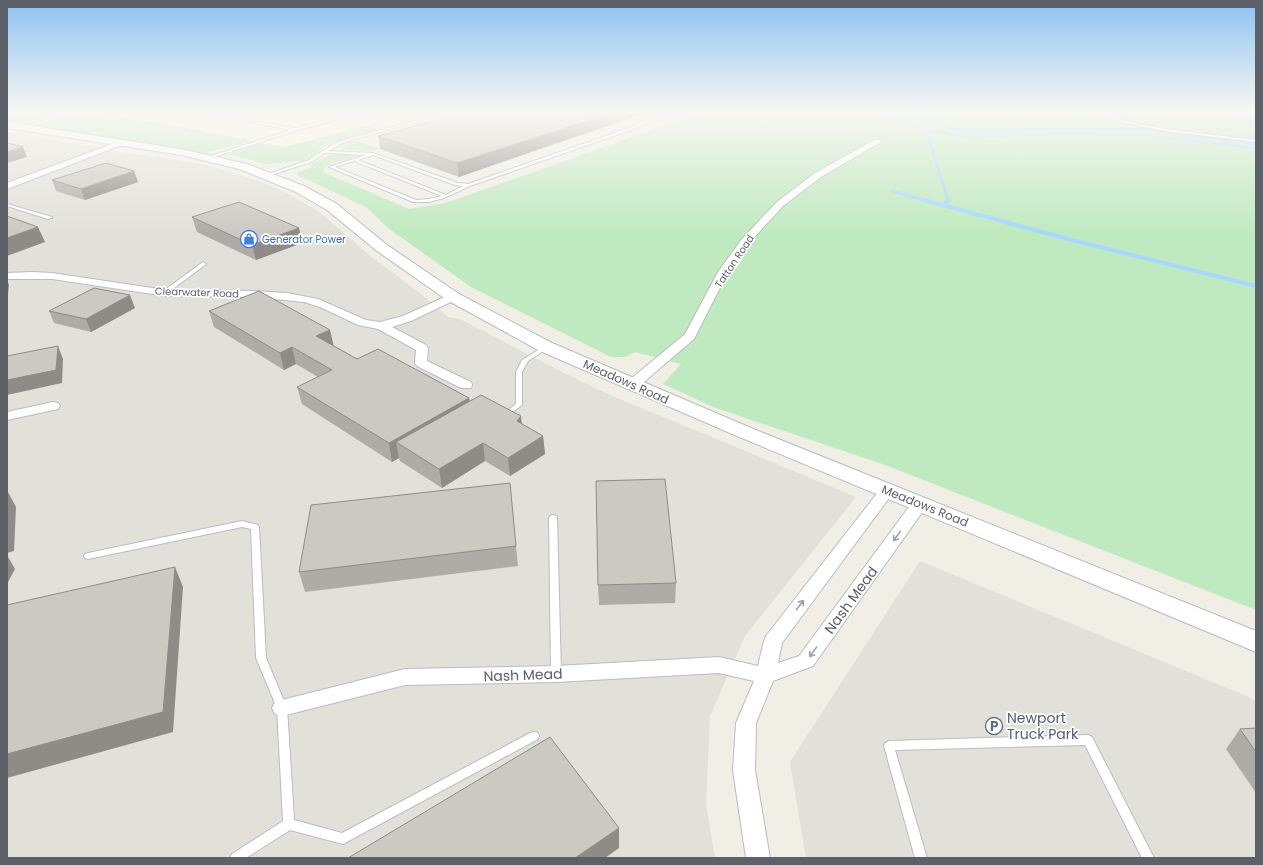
<svg xmlns="http://www.w3.org/2000/svg" width="1263" height="865" viewBox="0 0 1263 865" font-family="Poppins,sans-serif">
  <style>
    .commercial { fill: #fff7db }
    .industrial { fill: #e1e0d9 }
    .green { fill: #bfeabf }
    .lines { fill: none; stroke-linecap: round; stroke-linejoin: round }
    .stream-far1 { stroke: #a6d8ff; stroke-width: 3 }
    .stream { stroke: #a6d8ff; stroke-width: 4 }
    .lane-casing { stroke: #b9bdc2; stroke-width: 2 }
    .street-casing { stroke: #b9bdc2; stroke-width: 2 }
    .secondary-casing { stroke: #b8bcc2; stroke-width: 2 }
    .lane { fill: #fff; fill-rule: evenodd }
    .street { fill: #fff; fill-rule: evenodd }
    .secondary { fill: #fff; fill-rule: evenodd }
    .wall { fill: #afaca7 }
    .shaded-wall { fill: #8f8c88 }
    .building { fill: #ccc8c2; stroke: #8f8c88 }
    .oneway { stroke: #9da0a4 }
    .labels { text-anchor: middle; stroke-width: 3.5; stroke-linejoin: round; paint-order: stroke }
    .far-shop-label { font-size: 10px; fill: #366cbe; stroke: #fff; text-anchor: start }
    .far-street-label { font-size: 10px; fill: #5c6167; stroke: #fff }
    .street-label { font-size: 12px; fill: #5c6167; stroke: #fff }
    .near-street-label { font-size: 14px; fill: #5c6167; stroke: #fff }
    .near-service-label { font-size: 14px; fill: #4e5e75; stroke: #fff; text-anchor: start }
  </style>
  <rect width="100%" height="100%" fill="#f0eee5"/>
  <!-- commercial -->
  <path class="commercial" d="M68,112H418L284,147L160,123Z"/>
  <!-- industrial -->
  <g class="industrial">
    <path d="M7,131L113,151L202,164L256,180L287,193L318,211L368,254L426,298L448,317L460,319L562,372L610,395L856,497L745,636L710,716L706,804L715,858H7Z"/>
    <path d="M920,561L1256,700V858H806L790,762Z"/>
  </g>
  <!-- green -->
  <g class="green">
    <path d="M7,112H64C47,118 26,124 7,122Z"/>
    <path d="M73,112L160,123L251,141L205,153L114,140L38,125Z"/>
    <path d="M703,112H1256V610L885,465L713,407L663,384L681,364L635,352L626,357H611L471,287L388,228L366,207L297,175L299,172L312,167L308,165L331,155H355C345,165 330,156 323,172L409,209L446,203Z"/>
    <path d="M366,126L378,129L328,144L310,158L302,161L267,164L231,155V153L260,143L284,147Z"/>
    <path d="M355,141H357L380,149L370,151L340,149L347,143Z"/>
  </g>
  <g class="lines">
    <!-- stream-far1 -->
    <g class="stream-far1">
      <path d="M877,112L919,127"/>
      <path d="M903,112L944,126L961,130L982,131L1080,128L1143,129L1256,144"/>
      <path d="M1094,112L1131,120"/>
      <path d="M1240,112L1239,114L1256,126"/>
      <path d="M892,191L924,200"/>
      <path d="M948,200L926,130L956,135L975,136L1057,134L1146,135L1256,148"/>
    </g>
    <!-- stream -->
    <g class="stream">
      <path d="M920,199L1072,240L1256,286"/>
      <path d="M943,206L948,201V199"/>
    </g>
    <!-- lane casing -->
    <g class="lane-casing">
      <g id="lane">
        <path d="M69,112H73L29,128L26,127Z"/>
        <path d="M200,112H205L295,128L361,112H366L295,131L208,159H207V157L291,130Z"/>
        <path d="M447,112H451L345,142L328,151L373,153L458,183L468,184L626,129L669,112H673L628,131L470,186L444,198L429,202H413L329,167L366,155L325,153L311,162L268,176L265,175L309,160L332,145L343,140ZM373,155L455,185L463,186L446,195L358,160ZM354,161L442,196L429,199L416,200L335,167Z"/>
        <path d="M1083,112H1088L1143,125L1173,130L1256,140V142L1173,132L1143,127Z"/>
        <path d="M7,204L52,217V218L48,219L7,206Z"/>
        <path d="M203,262L206,264L205,265L166,294H162V292Z"/>
        <path d="M546,345L549,347L548,348L528,361L522,372V405L506,417H502L501,416L502,415L516,404V372L522,360Z"/>
        <path d="M553,515L556,516L557,518L561,674L559,677L556,678L553,677L551,674L549,518L550,516Z"/>
        <path d="M242,521L258,525L259,527L266,658L287,708L294,820L342,833L530,733L534,732L538,733L539,736L538,739L343,844L290,830L246,858H230L232,854L283,821L277,708L256,658L251,529L242,527L88,559L85,558L84,556L85,554L88,553Z"/>
        <path d="M1088,735L1092,737L1154,858H1142L1085,745L895,750L927,858H915L884,746L885,743L889,741Z"/>
      </g>
    </g>
    <!-- street casing -->
    <g class="street-casing">
      <g id="street">
        <path d="M874,140H880L881,142L821,177L783,206L749,243L727,274L694,339L637,388H627L626,385L627,382L685,334L718,272L742,239L777,202L815,173Z"/>
        <path d="M120,141H126L127,143L7,189V183Z"/>
        <path d="M32,272L52,273L166,290L253,291L287,293L318,299L366,320L380,322L403,316L449,295H457L459,297L457,299L411,321L392,327L426,345L428,348L427,361L471,382L472,385L471,388H461L417,366L415,363L416,350L378,329L358,325L320,307L304,302L253,297L166,296L52,279H7V273Z"/>
        <path d="M53,402L58,403L60,406L58,409L7,420V412Z"/>
        <path d="M887,485L892,487L895,490L782,643L778,663L799,656L914,500L920,499L926,500L928,504L813,666L773,681L756,723L755,770L770,858H746L733,770L736,723L754,681L719,673L556,682L405,685L282,716L275,714L272,708L275,702L282,700L405,669L556,666L719,657L758,666L764,641L766,636L882,487Z"/>
      </g>
    </g>
    <!-- secondary casing -->
    <g class="secondary-casing">
      <path id="secondary" d="M7,122L181,149L247,164L304,186L337,204L387,245L459,294L552,343L751,428L1256,631V652L737,436L540,351L447,300L377,251L327,210L296,192L239,169L181,155L7,128Z"/>
    </g>
    <!-- lane -->
    <use href="#lane" class="lane"/>
    <!-- street -->
    <use href="#street" class="street"/>
    <!-- secondary -->
    <use href="#secondary" class="secondary"/>
  </g>
  <!-- wall -->
  <g class="wall">
    <path d="M644,113L459,177L380,149L378,136Z"/>
    <path d="M134,171L138,182L85,200L56,191L52,180Z"/>
    <path d="M192,217L299,228L302,243L256,260L197,232Z"/>
    <path d="M135,308L91,332L54,323L49,311Z"/>
    <path d="M209,311L334,346L357,359L469,398L470,401L522,424L543,436L545,454L510,476L485,461L442,488L400,461L399,458L392,462L302,404L297,387L318,377L296,364L284,370L214,327Z"/>
    <path d="M510,483L518,566L305,592L299,572Z"/>
    <path d="M676,583L675,603L599,605L598,585Z"/>
    <path d="M1256,728V793L1226,749L1240,729Z"/>
  </g>
  <!-- shaded-wall -->
  <g class="shaded-wall">
    <path d="M615,112H644V113L459,177L457,163Z"/>
    <path d="M23,147L27,157L7,163V152Z"/>
    <path d="M134,171L138,182L85,200L81,189Z"/>
    <path d="M38,227L45,242L7,256V238Z"/>
    <path d="M299,228L302,243L256,260L252,245Z"/>
    <path d="M7,280L9,285L7,302Z"/>
    <path d="M130,295L135,308L91,332L86,319Z"/>
    <path d="M330,330L334,347L316,336Z"/>
    <path d="M58,346L63,359L62,383L7,395V380Z"/>
    <path d="M292,347L296,364L284,370L280,353Z"/>
    <path d="M469,398L471,416L396,442L399,458L392,462L389,443Z"/>
    <path d="M521,416L523,435L517,421Z"/>
    <path d="M543,436L545,454L510,476L508,458Z"/>
    <path d="M483,443L485,461L442,488L439,469Z"/>
    <path d="M7,490L16,507L14,551L7,553Z"/>
    <path d="M7,555L15,569L7,584Z"/>
    <path d="M175,567L183,587L173,732L7,778V754Z"/>
    <path d="M619,828V848L605,858H575Z"/>
  </g>
  <!-- building -->
  <g class="building">
    <path d="M465,112H615L457,163L378,136Z"/>
    <path d="M7,143L23,147L7,152Z"/>
    <path d="M106,163L134,171L81,189L52,180Z"/>
    <path d="M239,202L299,228L252,245L192,217Z"/>
    <path d="M7,216L38,227L7,238Z"/>
    <path d="M94,288L130,295L86,319L49,311Z"/>
    <path d="M259,291L330,330L316,336L357,359L378,349L469,398L389,443L297,387L332,370L292,347L280,353L209,311Z"/>
    <path d="M58,346L56,370L7,380V356Z"/>
    <path d="M481,395L521,416L517,421L543,436L508,458L483,443L439,469L396,442Z"/>
    <path d="M665,479L676,583L598,585L596,481Z"/>
    <path d="M510,483L516,546L299,572L311,505Z"/>
    <path d="M175,567L163,712L7,754V605Z"/>
    <path d="M1256,728V752L1240,729Z"/>
    <path d="M550,737L619,828L575,858H348Z"/>
  </g>
  <!-- one-way arrows -->
  <defs><path id="oneway-shaft" d="M-6 0H5M1.5-3L5.5 0L1.5 3" fill="none" stroke-width="1.6" stroke-linecap="round" stroke-linejoin="round"/></defs>
  <g class="oneway">
    <use href="#oneway-shaft" transform="translate(897 536) rotate(126)"/>
    <use href="#oneway-shaft" transform="translate(800 605) rotate(-53)"/>
    <use href="#oneway-shaft" transform="translate(813 652) rotate(126)"/>
  </g>
  <!-- sky -->
  <linearGradient id="sky" x2="0" y2="1"><stop stop-color="#8dc2f1"/><stop offset="0.48" stop-color="#f8f7f3"/><stop offset="1" stop-color="#f8f7f3" stop-opacity="0"/></linearGradient>
  <rect width="1263" height="233" fill="url(#sky)"/>
  <!-- icons -->
  <defs>
    <g id="shop-ring" transform="scale(0.9)"><circle r="9.5" fill="#fff" stroke="#3f7fe0" stroke-width="1.5"/><path d="M-5-2.5h2.3a2.7 3.5 0 0 1 5.4 0H5L5.5 6h-11ZM-1.5-2.5h3a1.5 2.3 0 0 0-3 0Z" fill="#3f7fe0"/></g>
    <g id="parking-ring" transform="scale(0.9)"><circle r="9.5" fill="#fff" stroke="#5c6f8a" stroke-width="1.5"/><path d="M-3.5-5.5H1a3.5 3.5 0 0 1 0 7H-1V5.5H-3.5ZM-1-3.4V-.6H.8a1.4 1.4 0 0 0 0-2.8Z" fill="#5c6f8a"/></g>
  </defs>
  <g fill-rule="evenodd">
    <use href="#shop-ring" x="249" y="239"/>
    <use href="#parking-ring" x="994" y="726"/>
  </g>
  <g class="labels">
    <!-- far-shop labels -->
    <g class="far-shop-label">
      <text x="262" y="243">Generator Power</text>
    </g>
    <!-- far-street labels -->
    <g class="far-street-label">
      <text transform="translate(734 261) rotate(-56)" y="4">Tatton Road</text>
      <text transform="translate(197 292) rotate(2)" y="4">Clearwater Road</text>
    </g>
    <!-- street labels -->
    <g class="street-label">
      <text transform="translate(626 382) rotate(24)" y="4">Meadows Road</text>
      <text transform="translate(925 506) rotate(22)" y="4">Meadows Road</text>
    </g>
    <!-- near-street labels -->
    <g class="near-street-label">
      <text transform="translate(851 600) rotate(-54)" y="5">Nash Mead</text>
      <text transform="translate(523 675) rotate(-2)" y="5">Nash Mead</text>
    </g>
    <!-- near-service labels -->
    <g class="near-service-label">
      <text x="1007" y="723">Newport<tspan x="1007" dy="16">Truck Park</tspan></text>
    </g>
  </g>
  <!-- border -->
  <rect width="1263" height="865" fill="none" stroke="#5c6167" stroke-width="16"/>
</svg>
